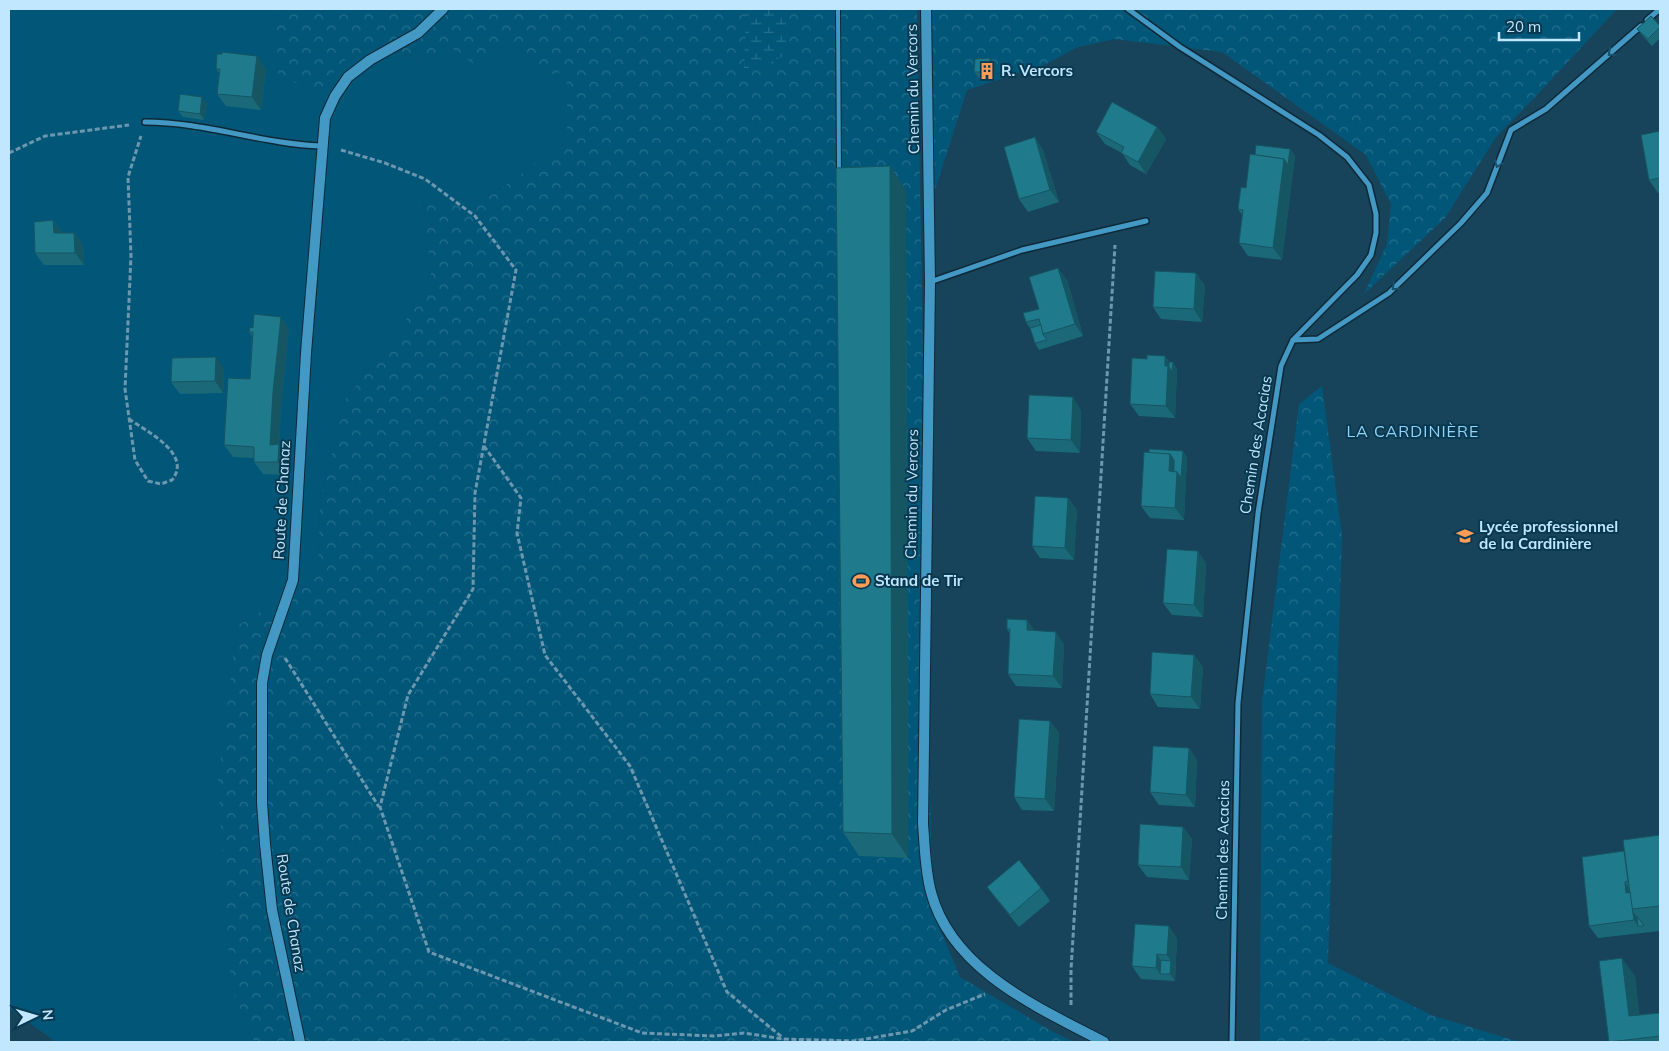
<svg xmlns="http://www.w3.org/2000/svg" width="1669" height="1051" viewBox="0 0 1669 1051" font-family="Mulish,sans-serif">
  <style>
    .grass { fill: #025779 }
    .forest { fill: url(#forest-crowns) }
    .wetland { fill: url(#wetland-marsh) }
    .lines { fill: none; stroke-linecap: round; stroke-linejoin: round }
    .lane-casing { stroke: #0e2937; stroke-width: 6 }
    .street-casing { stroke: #0e2937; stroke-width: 8 }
    .secondary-casing { stroke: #0e2937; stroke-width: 12 }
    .path { stroke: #6d97ae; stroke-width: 3; stroke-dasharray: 5 2.5; stroke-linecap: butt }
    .lane { stroke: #4398c4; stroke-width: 4 }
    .street { stroke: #4398c4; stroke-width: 5 }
    .secondary { stroke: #4398c4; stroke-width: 10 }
    .wall { fill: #1b6978 }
    .shaded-wall { fill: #165562 }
    .building { fill: #1f7a8c; stroke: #165562 }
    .oneway { stroke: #18516d }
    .labels { text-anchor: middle; stroke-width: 4; stroke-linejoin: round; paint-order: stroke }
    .poi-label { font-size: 15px; font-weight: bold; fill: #c0e7fe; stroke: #093950; text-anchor: start }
    .street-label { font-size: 15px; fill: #c0e7fe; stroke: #093950 }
    .neighbourhood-label { font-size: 16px; letter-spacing: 1px; fill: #92d3f8; stroke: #093950 }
  </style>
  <defs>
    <pattern id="forest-crowns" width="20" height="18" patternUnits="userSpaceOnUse" patternTransform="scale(1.25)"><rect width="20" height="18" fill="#025779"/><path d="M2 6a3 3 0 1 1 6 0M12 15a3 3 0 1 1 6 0" fill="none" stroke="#256f8d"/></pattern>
    <pattern id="wetland-marsh" width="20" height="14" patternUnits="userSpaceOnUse" patternTransform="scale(1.25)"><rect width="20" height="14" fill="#025779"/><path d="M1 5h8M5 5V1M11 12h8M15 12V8" fill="none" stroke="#256f8d"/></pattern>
  </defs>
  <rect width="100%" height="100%" fill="#17445b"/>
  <!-- grass -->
  <path class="grass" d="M9,9H276L278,77L342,62L381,45L426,61L449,46H506L544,76L567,71V142L484,200L423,199L431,274L398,334L346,398L320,500L318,576L237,626L231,987L254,1042H56L9,1008Z"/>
  <!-- forest -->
  <g class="forest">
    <path d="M276,9H917L931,848L939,927L960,977L1053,1032L1074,1042H254L231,987L218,780L237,626L318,576L320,500L346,398L398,334L431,274L423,199L484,200L567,142V71L544,76L506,46L478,67L449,46L427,61L381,45L342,62L320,91L278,77Z"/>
    <path d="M922,9H1617L1536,96L1496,137L1445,218L1364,294L1387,244L1391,204L1366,155L1222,52L1114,39L1078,47L1046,64L967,90L930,206Z"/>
    <path d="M1322,386L1342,536L1328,963L1431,1015L1519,1042H1260L1262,702L1299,404Z"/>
  </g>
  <!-- wetland -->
  <path class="wetland" d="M746,9H786V55L744,74Z"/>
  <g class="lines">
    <!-- lane casing -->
    <g class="lane-casing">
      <path id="lane" d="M838,9L839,171"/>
    </g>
    <!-- street casing -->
    <g class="street-casing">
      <g id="street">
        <path d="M1128,9L1180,47L1319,135L1347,157L1369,185L1376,214V233L1371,255L1357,275L1293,340L1281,366L1258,513L1238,703L1232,1042"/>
        <path d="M1647,20L1660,9"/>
        <path d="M145,122C205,122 262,144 321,146"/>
        <path d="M930,282L1022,250L1146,221"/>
        <path d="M1293,340L1318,339L1389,293L1461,223L1487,193L1511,130L1546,109L1641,26"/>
      </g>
    </g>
    <!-- secondary casing -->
    <g class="secondary-casing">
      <g id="secondary">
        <path d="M926,9L930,282L923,824C925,847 925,870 931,892C951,970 1039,1008 1104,1042"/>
        <path d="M300,1042L272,910L265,844L262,803V683L267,655L293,580L306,353L325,118L335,96L348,77L370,60L418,33L443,9"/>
      </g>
    </g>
    <!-- path -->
    <g class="path">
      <path d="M341,150L385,163L425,179L475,216L516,270L475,493L473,589L408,695L380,807L429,952L642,1033L714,1036L744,1033L783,1039L854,1041L912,1031L946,1010L985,994"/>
      <path d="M9,153L45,136L129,125"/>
      <path d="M129,419C146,431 193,454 172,480L161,484L148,481L135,460L125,389L131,256L128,177L141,136"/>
      <path d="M484,446L521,498L517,533L545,655L630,766L727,992L783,1038"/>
      <path d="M285,658L379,807"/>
      <path d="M1071,1005V970L1115,245"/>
    </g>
    <!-- lane -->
    <use href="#lane" class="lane"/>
    <!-- street -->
    <use href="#street" class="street"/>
    <!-- secondary -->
    <use href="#secondary" class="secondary"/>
  </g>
  <!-- wall -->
  <g class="wall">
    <path d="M1660,26V38L1652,46L1642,35L1637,29Z"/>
    <path d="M990,58L995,64V78H979L974,72Z"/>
    <path d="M216,69H266L261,110L226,106L217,94L219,73Z"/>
    <path d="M207,103L204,120L183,117L178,111Z"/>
    <path d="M1157,127L1166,139L1146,174L1130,165L1122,153L1105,144L1096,132Z"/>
    <path d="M1660,131V192L1658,193L1649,180Z"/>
    <path d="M1035,137L1043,150L1059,202L1028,212L1019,199Z"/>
    <path d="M1290,149L1295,156L1282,260L1248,256L1239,243L1242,215L1238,209L1246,188Z"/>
    <path d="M906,190L908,858L859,856L843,832Z"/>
    <path d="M53,220L62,233H74L83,245L84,265H44L35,253Z"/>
    <path d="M1196,273L1205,286L1202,322L1161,319L1153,307Z"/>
    <path d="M1067,280L1083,336L1039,350L1035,343L1030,328L1026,322Z"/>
    <path d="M289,329L281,405L279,445L287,456V475L263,474L254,462V458L233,457L224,445L250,379L252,336L249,332Z"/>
    <path d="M1169,362L1177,368L1175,418L1139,416L1130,404Z"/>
    <path d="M224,369L223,393L180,394L171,382Z"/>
    <path d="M1081,410L1080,453L1036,451L1027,438Z"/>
    <path d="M1187,457L1184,520L1150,518L1141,506Z"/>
    <path d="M1068,498L1077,510L1074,560L1040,558L1032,546Z"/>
    <path d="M1206,563L1203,617L1172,615L1163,603Z"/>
    <path d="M1027,620L1035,631L1064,644L1062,688L1016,686L1008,674L1010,634L1007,629Z"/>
    <path d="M1194,655L1203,667L1200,709L1158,707L1150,694Z"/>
    <path d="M1050,721L1059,733L1054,811L1022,810L1014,797Z"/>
    <path d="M1189,748L1197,760L1195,807L1159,805L1150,792Z"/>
    <path d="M1183,827L1192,839L1189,880L1147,877L1138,865Z"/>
    <path d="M1660,835V931L1598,938L1589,926L1624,851Z"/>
    <path d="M987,887L1041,888L1050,901L1019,927L996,899Z"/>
    <path d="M1177,938L1175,981L1141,979L1132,966Z"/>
    <path d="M1635,976L1639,1015L1660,1013V1042H1609Z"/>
  </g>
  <!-- shaded-wall -->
  <g class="shaded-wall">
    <path d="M257,56L266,69L261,110L252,97Z"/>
    <path d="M990,58L995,64V78L990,72Z"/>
    <path d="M202,97L207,103L204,120L200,114Z"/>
    <path d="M1157,127L1166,139L1146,174L1138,162Z"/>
    <path d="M1035,137L1043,150L1059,202L1050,190Z"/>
    <path d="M1290,149L1295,156L1282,260L1273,248L1284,159Z"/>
    <path d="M890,166L906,190L908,858L892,834Z"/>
    <path d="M53,220L62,233L63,246L54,233Z"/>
    <path d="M74,233L83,245L84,265L75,253Z"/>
    <path d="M1058,268L1067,280L1083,336L1075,324Z"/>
    <path d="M1196,273L1205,286L1202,322L1194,309Z"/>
    <path d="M281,317L289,329L281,405L279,445L287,456V475L278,462L270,445L273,392Z"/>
    <path d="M1165,356L1173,366V362L1177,368L1175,418L1166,406L1165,366Z"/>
    <path d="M216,357L224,369L223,393L215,381Z"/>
    <path d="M1073,397L1081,410L1080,453L1071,440Z"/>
    <path d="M1183,451L1187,457L1184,520L1175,508L1169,471L1170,454Z"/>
    <path d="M1068,498L1077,510L1074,560L1065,548Z"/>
    <path d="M1198,551L1206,563L1203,617L1194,605Z"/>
    <path d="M1027,620L1036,632L1027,630Z"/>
    <path d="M1056,632L1064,644L1062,688L1053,676Z"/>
    <path d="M1194,655L1203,667L1200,709L1191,697Z"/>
    <path d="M1050,721L1059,733L1054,811L1045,799Z"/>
    <path d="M1189,748L1197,760L1195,807L1186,795Z"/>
    <path d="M1183,827L1192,839L1189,880L1181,867Z"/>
    <path d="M1625,882L1633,894L1626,893Z"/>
    <path d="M1632,910L1641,922L1638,926L1634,920Z"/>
    <path d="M1169,926L1177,938L1175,981L1170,974L1171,961L1167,955Z"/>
    <path d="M1157,954L1165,967L1160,974L1156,968Z"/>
    <path d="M1622,958L1635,976L1642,1034L1629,1016Z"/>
  </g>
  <!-- building -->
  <g class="building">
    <path d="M1651,16L1660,26V27L1648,39L1637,29Z"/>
    <path d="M222,52L257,56L252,97L217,94L220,69H216L217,54H222Z"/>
    <path d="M990,58V72H974L975,59Z"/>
    <path d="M180,94L202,97L200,114L178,111Z"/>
    <path d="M1112,102L1157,127L1138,162L1121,153L1124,147L1096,132Z"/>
    <path d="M1660,131V178L1649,180L1641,135Z"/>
    <path d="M1035,137L1050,190L1019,199L1004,147Z"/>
    <path d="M1256,145L1290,149L1288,165L1284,159L1255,155Z"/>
    <path d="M1250,154L1284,159L1273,248L1239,243L1243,210L1238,209L1241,187L1246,188Z"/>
    <path d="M890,166L892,834L843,832L836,168Z"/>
    <path d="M53,220L54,233H74L75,253H35L34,222Z"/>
    <path d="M1058,268L1075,324L1043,334L1039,319L1026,322L1023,313L1039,309L1029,277Z"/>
    <path d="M1155,271L1196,273L1194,309L1153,307Z"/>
    <path d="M254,314L281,317L273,392L270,445L279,444L278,462H254V447L224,445L228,378L250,379L253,332H249L250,327L253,328Z"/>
    <path d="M1041,325L1043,334L1047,340L1035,343L1030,328Z"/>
    <path d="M1147,355L1165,356V366H1168L1166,406L1130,404L1132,358L1147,359Z"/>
    <path d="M216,357L215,381L171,382L172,358Z"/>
    <path d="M1169,362H1173L1172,372L1169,367Z"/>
    <path d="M1029,395L1073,397L1071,440L1027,438Z"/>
    <path d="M1149,449L1183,451L1181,478L1177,472L1174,471V460L1170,454L1149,453Z"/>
    <path d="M1144,452L1170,454L1169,471L1177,472L1175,508L1141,506Z"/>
    <path d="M1035,496L1068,498L1065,548L1032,546Z"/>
    <path d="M1167,549L1198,551L1194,605L1163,603Z"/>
    <path d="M1007,619L1027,620V630L1056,632L1053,676L1008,674L1010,629H1007Z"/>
    <path d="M1152,652L1194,655L1191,697L1150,694Z"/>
    <path d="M1019,719L1050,721L1045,799L1014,797Z"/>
    <path d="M1153,746L1189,748L1186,795L1150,792Z"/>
    <path d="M1140,824L1183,827L1181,867L1138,865Z"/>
    <path d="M1660,835V906L1632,909L1623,840Z"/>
    <path d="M1624,851L1628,881L1625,882L1626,893L1630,892L1634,920L1589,926L1582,857Z"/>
    <path d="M1019,860L1041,888L1010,915L987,887Z"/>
    <path d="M1637,916L1644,926H1638Z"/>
    <path d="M1135,924L1169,926L1167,955L1157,954L1156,968L1132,966Z"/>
    <path d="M1622,958L1629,1016L1660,1013V1036L1609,1042L1599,961Z"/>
    <path d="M1161,960L1171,961L1170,974H1160Z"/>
  </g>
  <!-- one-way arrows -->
  <defs><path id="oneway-chevron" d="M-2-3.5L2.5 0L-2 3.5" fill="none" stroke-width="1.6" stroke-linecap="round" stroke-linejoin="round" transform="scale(1.25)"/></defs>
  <g class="oneway">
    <use href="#oneway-chevron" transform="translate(1611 53) rotate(139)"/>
    <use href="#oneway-chevron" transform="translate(1498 164) rotate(111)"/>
    <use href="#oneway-chevron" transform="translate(1395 287) rotate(136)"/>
  </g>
  <!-- icons -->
  <defs>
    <g id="building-bare" transform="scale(1.35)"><path d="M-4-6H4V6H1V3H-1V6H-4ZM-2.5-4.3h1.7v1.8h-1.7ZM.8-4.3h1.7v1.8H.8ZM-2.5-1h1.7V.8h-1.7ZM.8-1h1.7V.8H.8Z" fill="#fe9c57" stroke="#093950" stroke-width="2.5" paint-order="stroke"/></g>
    <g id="school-bare" transform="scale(1.35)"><path d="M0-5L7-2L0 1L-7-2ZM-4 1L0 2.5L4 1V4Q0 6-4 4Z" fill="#fe9c57" stroke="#093950" stroke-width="2.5" paint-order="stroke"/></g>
    <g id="stadium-bare" transform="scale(1.35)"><path d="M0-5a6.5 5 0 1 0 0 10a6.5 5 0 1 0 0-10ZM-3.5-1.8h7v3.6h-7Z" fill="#fe9c57" stroke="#093950" stroke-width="2.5" paint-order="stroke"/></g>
  </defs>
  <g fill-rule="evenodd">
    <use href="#building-bare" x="987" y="71"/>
    <use href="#school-bare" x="1465" y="536"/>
    <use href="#stadium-bare" x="861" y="581"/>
  </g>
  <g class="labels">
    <!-- poi labels -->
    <g class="poi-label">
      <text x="1001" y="76">R. Vercors</text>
      <text x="1479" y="532">Lycée professionnel<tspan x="1479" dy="17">de la Cardinière</tspan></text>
      <text x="875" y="586">Stand de Tir</text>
    </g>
    <!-- street labels -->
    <g class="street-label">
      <text transform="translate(913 89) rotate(-91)" y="5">Chemin du Vercors</text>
      <text transform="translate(1256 445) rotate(-81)" y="5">Chemin des Acacias</text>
      <text transform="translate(912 494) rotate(-89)" y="5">Chemin du Vercors</text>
      <text transform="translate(282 500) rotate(-87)" y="5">Route de Chanaz</text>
      <text transform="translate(1223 850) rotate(-89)" y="5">Chemin des Acacias</text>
      <text transform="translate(291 913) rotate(81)" y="5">Route de Chanaz</text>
    </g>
    <!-- neighbourhood labels -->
    <g class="neighbourhood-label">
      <text x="1413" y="437">LA CARDINIÈRE</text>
    </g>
  </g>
  <!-- border -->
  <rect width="1669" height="1051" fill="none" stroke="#c0e7fe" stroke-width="20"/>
  <!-- north arrow -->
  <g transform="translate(35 1016) rotate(85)" stroke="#093950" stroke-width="4" paint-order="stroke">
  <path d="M0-4L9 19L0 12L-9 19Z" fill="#c0e7fe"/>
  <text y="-8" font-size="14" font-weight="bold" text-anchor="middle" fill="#c0e7fe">N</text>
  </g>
  <!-- scale -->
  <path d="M1499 32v8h80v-8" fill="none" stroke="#c0e7fe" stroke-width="2.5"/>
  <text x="1506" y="32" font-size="15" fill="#c0e7fe" stroke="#093950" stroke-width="4" paint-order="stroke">20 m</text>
</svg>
